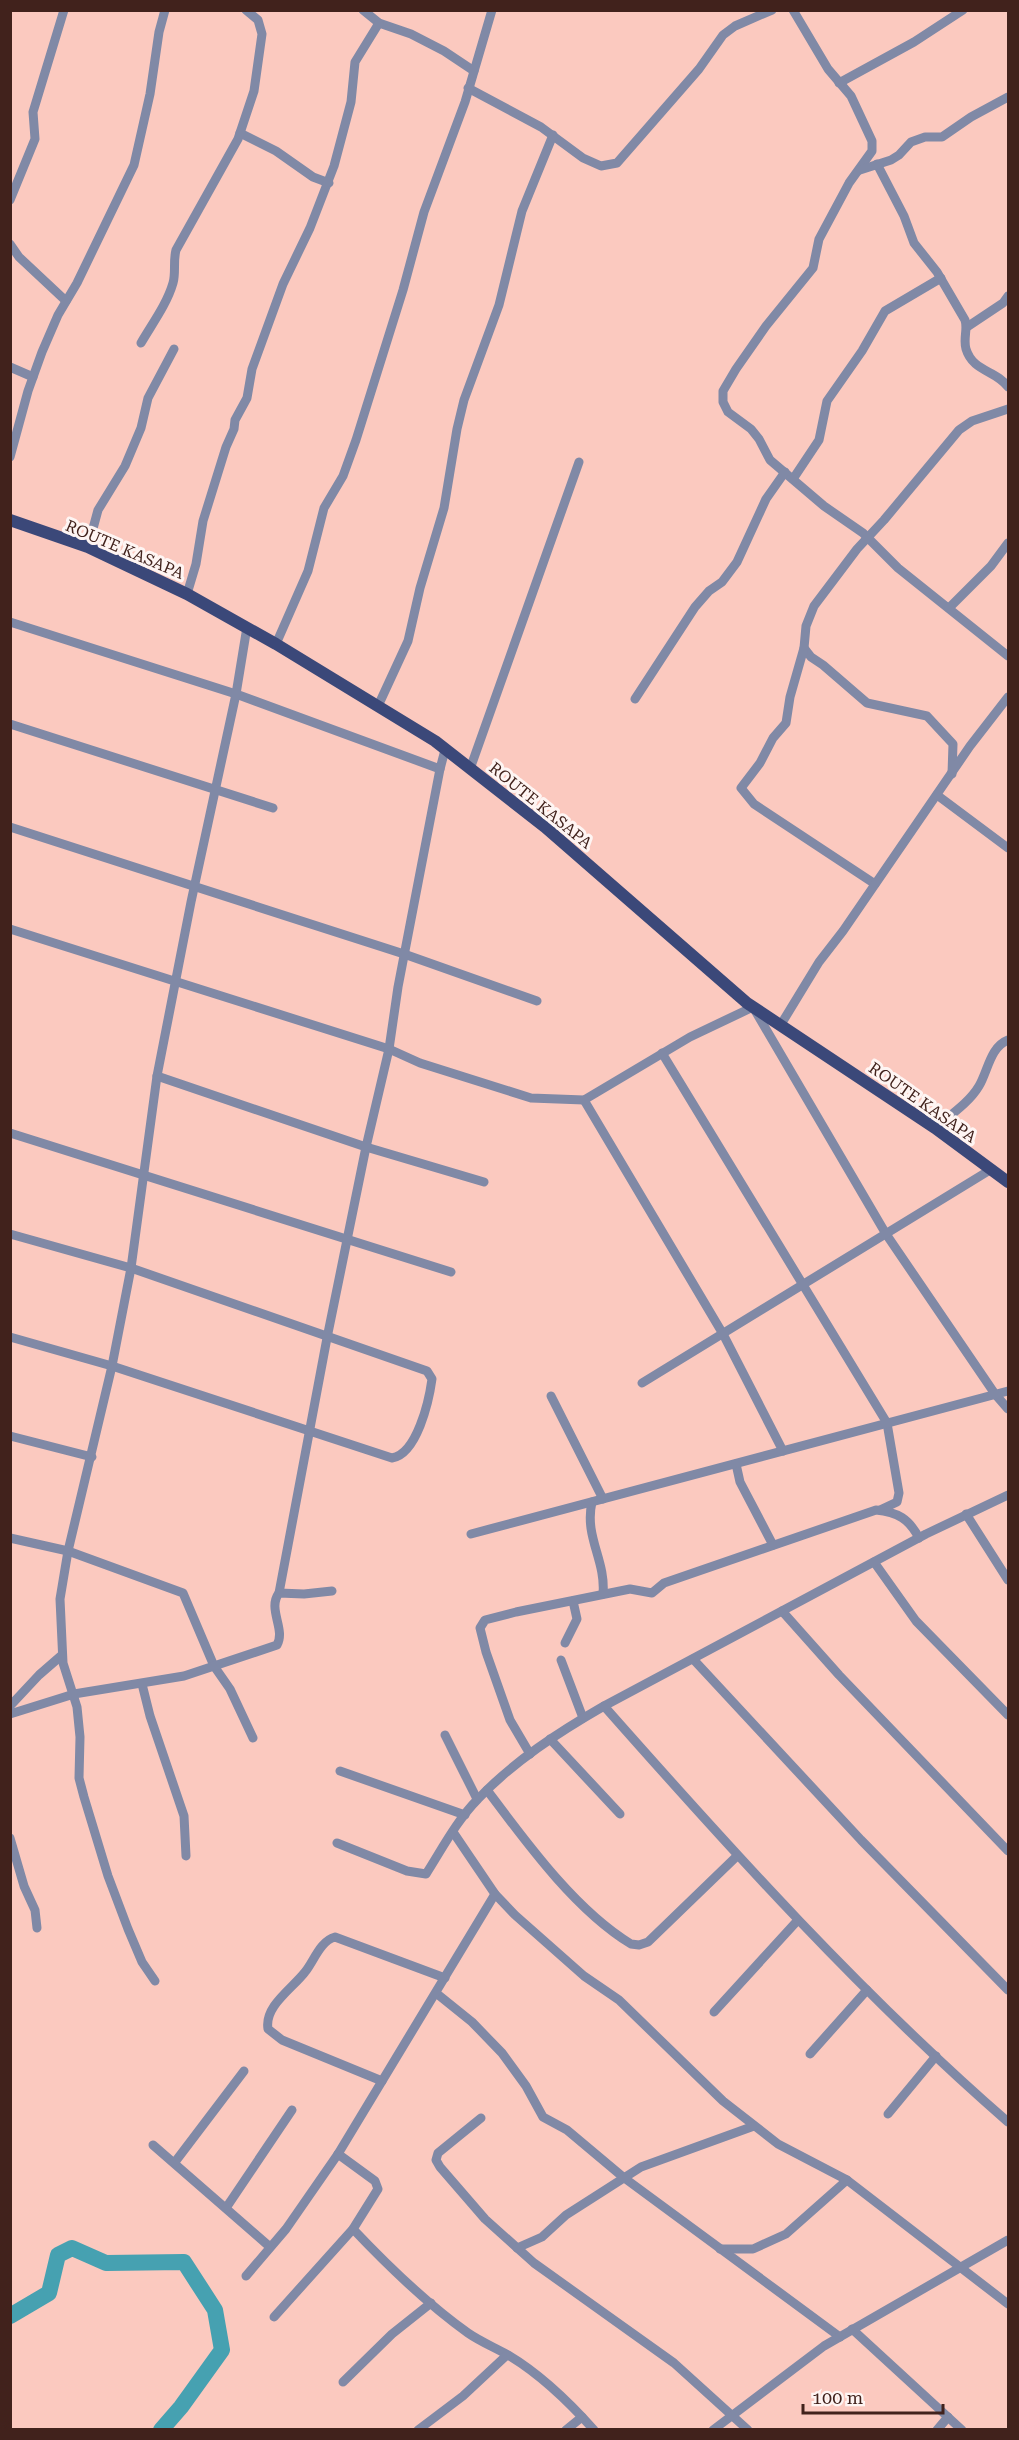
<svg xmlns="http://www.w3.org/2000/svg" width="1019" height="2440" viewBox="0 0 1019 2440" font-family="'Roboto Serif',serif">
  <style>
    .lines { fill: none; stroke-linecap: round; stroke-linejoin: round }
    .river { stroke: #46a1b1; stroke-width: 16 }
    .minor { stroke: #8089a6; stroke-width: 9 }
    .major { stroke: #3b4879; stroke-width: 12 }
    .labels { text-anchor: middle; stroke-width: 6; stroke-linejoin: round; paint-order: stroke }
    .street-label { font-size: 16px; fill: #41221c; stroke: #fef5f3 }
  </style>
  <rect width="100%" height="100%" fill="#fbc9bf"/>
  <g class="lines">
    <!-- river -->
    <path class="river" d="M10,2316L49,2293L58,2255L72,2248L106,2263L184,2262L215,2310L222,2350L181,2407L161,2430"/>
    <!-- minor -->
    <g class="minor">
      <path d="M363,10L379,23L411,34L444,51L474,71"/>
      <path d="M793,10L828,69L851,96L872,141V151L849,183L819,239L813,268L766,326L736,369L723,391V402L728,412L751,429L759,439L770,460L824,506L863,533L898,568L1008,656"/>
      <path d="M839,83L914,42L963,10"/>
      <path d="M468,88L541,127L583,158L601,166L617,163L699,69L723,35L735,26L772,10"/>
      <path d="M240,133L276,151L313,177L329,183"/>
      <path d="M877,164L904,216L914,243L937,272L965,320C968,329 963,339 966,349C973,372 996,370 1008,387"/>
      <path d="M860,170L891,160L899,155L911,142L925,137H942L971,117L1008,97"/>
      <path d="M10,200L35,139L33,112L64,10"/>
      <path d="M10,244L19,257L66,301"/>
      <path d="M967,327L1003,303L1008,296"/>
      <path d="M141,343C152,324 167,304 173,283C176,273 173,261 176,250L238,139L254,91L262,34L258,20L246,10"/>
      <path d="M10,367L33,377"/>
      <path d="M10,457L28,391L42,352L58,315L77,283L134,165L150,94L159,32L165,10"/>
      <path d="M793,479L819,440L827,401L862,351L885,311L941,278"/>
      <path d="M88,547L98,510L125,466L141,428L148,398L174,349"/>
      <path d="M187,594L196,564L203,521L226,447L234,429L235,420L247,398L252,369L283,284L310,228L334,166L351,102L355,62L379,23"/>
      <path d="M949,608L991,566L1008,543"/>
      <path d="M10,622L236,694L440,769"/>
      <path d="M276,644L308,571L324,508L343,476L356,440L403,290L424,212L465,102L492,10"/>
      <path d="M804,648L811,657L823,665L867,703L927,716L953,744L952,774"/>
      <path d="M635,699L695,607L709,591L722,582L737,562L766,499L785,472"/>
      <path d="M378,706L408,641L420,588L444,508L457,429L464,400L499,305L522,211L553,135"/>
      <path d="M10,724L273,808"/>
      <path d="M470,769L579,462"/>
      <path d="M937,795L1008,848"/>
      <path d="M10,827L404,954L537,1001"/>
      <path d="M875,884L754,804L741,788L760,763L773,738L786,723L790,697L804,648L806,626L814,606L857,549L884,520L959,430L972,421L1008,409"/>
      <path d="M10,929L389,1049L420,1063L531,1098L584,1100L690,1037L753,1007L886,1234L995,1394L1008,1409"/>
      <path d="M780,1026L819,962L843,931L970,746L1008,697"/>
      <path d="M662,1053L887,1423L899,1493L897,1502L880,1510"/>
      <path d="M157,1076L366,1147L484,1182"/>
      <path d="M584,1100L723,1334L783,1451"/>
      <path d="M935,1128C949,1116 969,1103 979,1086C988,1071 990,1047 1008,1040"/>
      <path d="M10,1133L451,1272"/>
      <path d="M10,1234L131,1268L427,1371L432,1379C429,1401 417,1454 392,1458L112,1366L10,1337"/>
      <path d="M642,1383L990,1170"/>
      <path d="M551,1396L603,1499"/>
      <path d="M10,1436L92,1457"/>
      <path d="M736,1464L740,1482L773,1545"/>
      <path d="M592,1502C584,1537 606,1560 603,1594"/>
      <path d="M966,1514L1008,1580"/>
      <path d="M471,1534L1008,1391"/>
      <path d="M10,1538L68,1551L183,1593L214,1666L230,1689L253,1738"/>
      <path d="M874,1562L916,1621L1008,1715"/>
      <path d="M279,1593L327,1338L366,1147L389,1049L398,987L440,769L445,750"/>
      <path d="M782,1611L839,1675L1008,1851"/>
      <path d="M565,1643L577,1619L573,1601"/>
      <path d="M693,1659L861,1840L1008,1990"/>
      <path d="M561,1660L583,1718"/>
      <path d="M142,1684L150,1716L184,1816L186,1856"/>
      <path d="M10,1706L39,1675L62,1655"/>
      <path d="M604,1706C732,1851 862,1995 1008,2122"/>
      <path d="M10,1714L74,1694L184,1676L277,1645C286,1629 267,1609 279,1593L304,1594L332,1591"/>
      <path d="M445,1735L477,1799"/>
      <path d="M550,1739L620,1814"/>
      <path d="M530,1754L510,1720L486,1652L480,1628L485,1620L516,1612L630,1589L652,1593L664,1583L876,1510C898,1512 909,1519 919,1538"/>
      <path d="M340,1771L465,1815"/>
      <path d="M487,1790C526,1842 575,1910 631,1944L639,1945L648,1942L737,1856"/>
      <path d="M453,1832L495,1894L515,1915L584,1976L619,2000L723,2101L778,2144L847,2180L1008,2304"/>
      <path d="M10,1838L24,1886L35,1910L37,1928"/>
      <path d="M337,1843L407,1871L426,1874C442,1849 457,1820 478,1799C514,1761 559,1732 604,1706L926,1534L1008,1495"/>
      <path d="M155,1981L142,1962L128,1929L108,1876L84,1797L79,1778L80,1737L77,1707L63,1663L60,1599L68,1551L112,1366L131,1268L157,1076L191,902L236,694L247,627"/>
      <path d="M436,1993L472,2022L502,2053L526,2086L543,2117L567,2130L623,2177L840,2337"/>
      <path d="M714,2012L798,1920"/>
      <path d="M810,2054L867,1990"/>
      <path d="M382,2081L282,2040L268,2029C264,2006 293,1988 305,1972C314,1961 320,1941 335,1937L445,1978"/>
      <path d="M888,2114L936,2056"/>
      <path d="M481,2118L438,2153L436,2160L440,2167L485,2219L534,2263L674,2363L748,2430"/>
      <path d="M153,2145L270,2247"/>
      <path d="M175,2162L244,2071"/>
      <path d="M226,2208L292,2110"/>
      <path d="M353,2229C388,2266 426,2303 468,2333C481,2342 494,2347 508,2355C540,2374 569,2402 594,2430"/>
      <path d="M517,2248L542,2237L566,2215L641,2167L754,2126"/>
      <path d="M720,2249H753L786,2234L847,2180"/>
      <path d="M246,2276L286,2229L338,2154L495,1894"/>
      <path d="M274,2317L353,2229L378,2189L375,2181L338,2154"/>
      <path d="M852,2329L962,2430"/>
      <path d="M343,2382L392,2334L431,2303"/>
      <path d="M418,2430L463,2396L507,2355"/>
      <path d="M566,2430L582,2417"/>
      <path d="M713,2430L824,2346L1008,2240"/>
      <path d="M937,2430L948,2417"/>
    </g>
    <!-- major -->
    <path class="major" d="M10,520L88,547L187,594L276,644L435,741L545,827L747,1003L935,1128L1008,1182"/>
  </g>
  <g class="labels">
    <!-- street labels -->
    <g class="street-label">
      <text transform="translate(125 549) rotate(23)" y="6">ROUTE KASAPA</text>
      <text transform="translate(541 805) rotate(39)" y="6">ROUTE KASAPA</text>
      <text transform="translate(923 1102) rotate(35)" y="6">ROUTE KASAPA</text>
    </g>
  </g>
  <!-- border -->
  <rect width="1019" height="2440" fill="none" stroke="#41221c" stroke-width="24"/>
  <!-- scale -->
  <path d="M803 2404v9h140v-9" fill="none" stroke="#41221c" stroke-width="3"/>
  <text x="812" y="2404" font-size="18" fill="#41221c" stroke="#fef5f3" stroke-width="4.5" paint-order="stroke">100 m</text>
</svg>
